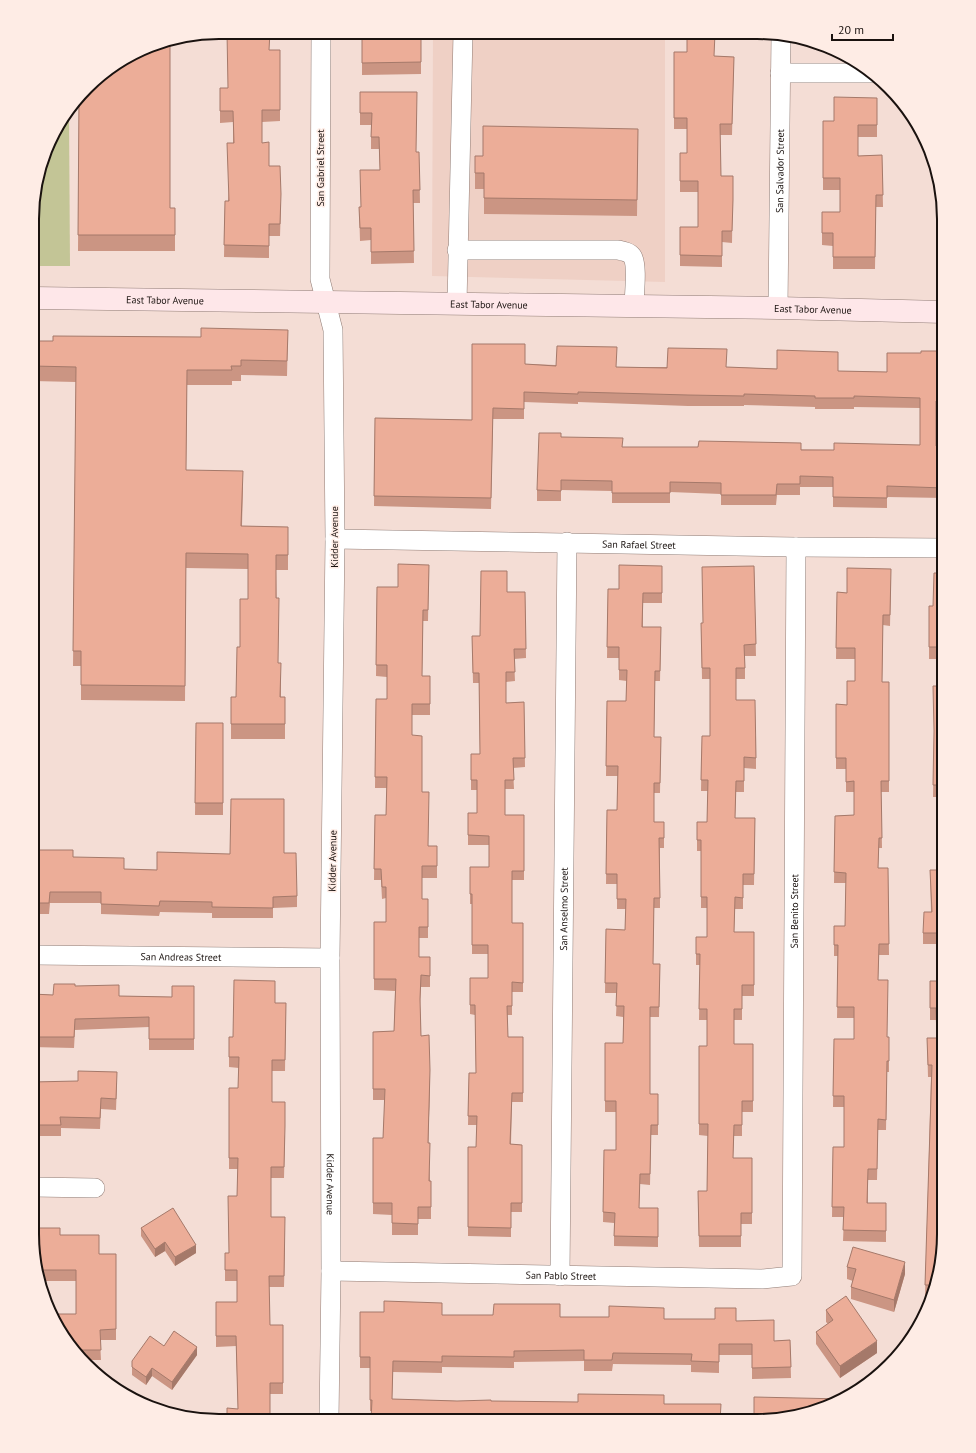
<svg xmlns="http://www.w3.org/2000/svg" width="976" height="1453" viewBox="0 0 976 1453" font-family="'PT Sans',sans-serif">
  <style>
    .built { fill: #efd0c5 }
    .green { fill: #c3c596 }
    .lines { fill: none; stroke-linecap: round; stroke-linejoin: round }
    .minor-casing { stroke: #907c75; stroke-width: 20 }
    .secondary-casing { stroke: #907c75; stroke-width: 23 }
    .minor { stroke: #fff; stroke-width: 19 }
    .secondary { stroke: #fee7e9; stroke-width: 22 }
    .wall { fill: #cb9583 }
    .shaded-wall { fill: #a5796a }
    .building { fill: #ecad98; stroke: #a5796a }
    .labels { text-anchor: middle; stroke-width: 3; stroke-linejoin: round; paint-order: stroke }
    .street-label { font-size: 10px; fill: #1a120f; stroke: #feece5 }
    .rim { fill: none; stroke: #1a120f; stroke-width: 2 }
  </style>
  <rect width="100%" height="100%" fill="#f4ddd5"/>
  <!-- built -->
  <path class="built" d="M433,33H665V282L432,276Z"/>
  <!-- green -->
  <path class="green" d="M69,111L70,266H34V194L57,126Z"/>
  <g class="lines">
    <!-- minor casing -->
    <g class="minor-casing">
      <g id="minor">
        <path id="s1" d="M321,32L320,279L333,330L335,539L330,958L331,1271L329,1420"/>
        <path d="M780,73H874"/>
        <path d="M457,250H618C623,251 629,252 632,256C638,264 634,296 634,306"/>
        <path d="M457,304L463,33"/>
        <path id="s2" d="M778,308L781,34"/>
        <path id="s3" d="M335,539L796,547L944,548"/>
        <path id="s4" d="M32,955L330,958"/>
        <path d="M32,1187L95,1188"/>
        <path id="s5" d="M331,1271L762,1279L792,1276L796,547"/>
        <path id="s6" d="M560,1276L567,542"/>
      </g>
    </g>
    <!-- secondary casing -->
    <g class="secondary-casing">
      <g id="secondary">
        <path id="s7" d="M33,298L778,308L944,312"/>
      </g>
    </g>
    <!-- minor -->
    <use href="#minor" class="minor"/>
    <!-- secondary -->
    <use href="#secondary" class="secondary"/>
  </g>
  <!-- wall -->
  <g class="wall">
    <path d="M362,32L421,33V74L362,75Z"/>
    <path d="M269,50H280V121L262,122V143L281,206L280,236H269V258L224,257L225,201H228L233,143V122L220,123V88H228Z"/>
    <path d="M674,52H687L714,56L734,57L732,135H720L721,176H733L732,243L722,242V267L680,266V227H698V192H680V153H687V129H674Z"/>
    <path d="M360,92L416,152H419L420,203H413L414,263L371,264V240L360,241L359,207H361L380,170L379,149H371V125H360Z"/>
    <path d="M877,98V137H858V156L882,155L883,207H876L875,269H833V246L822,245V212H840V190H823V121H834Z"/>
    <path d="M79,99L170,208H175V251H78Z"/>
    <path d="M638,129L637,216L484,214V189H475V156H483Z"/>
    <path d="M288,330L287,376L241,375V381H232V385H187L186,470L243,487L242,526L288,527V570H276L278,663L281,678V697H285V739H231V697H236L240,647L248,599V569L186,568L185,701L81,700V666H73L76,382L33,381V341H53L201,337Z"/>
    <path d="M940,360H944V412H936V446H944V498L887,497V508L833,507V487H800V495H777L776,505H721V494L670,492V503H612V491L561,490V501H537V490L561,437L623,447L834,450L920,445V408L854,407V409H815V407L744,405V406H688L578,402V404L524,402V419H493L491,509L374,506L375,418L472,420L525,364L617,367H726L838,371L887,372Z"/>
    <path d="M429,565L428,621H423L422,676H430V715H412V735L422,792L428,846L437,866V878H422V899H428V938H419V957H430V987H421L420,1005L421,1036L430,1081L428,1143L430,1181L431,1192V1219H418V1235H392V1215L373,1214V1138H383L385,1100H373V1032L394,1031L395,991L374,990V922H386V898L382,899L381,880H374L375,815H386L387,788H375L376,699H387V677L376,676L377,587H398Z"/>
    <path d="M662,566V603H643V627H661L660,681H655L654,737H661L660,793H654V822H664V848H660V908H654L653,964H660L659,1017H650V1094H658V1135H651L650,1185L640,1184L639,1208H658V1247L614,1246V1223L603,1222L604,1150H616V1112H605V1043H623V1017L616,1016L617,993H605L606,929L625,930L626,909H617V884H606L607,810H617L618,776H606L607,701H626L627,681L619,680V658H607L608,589H619Z"/>
    <path d="M754,566L756,656H745V679H736V700L756,737V769L744,768V792H736L735,818H755L754,885H743V909H735L734,932H754V996H742V1020H734V1044H753V1112H742V1136H734L733,1158H752V1224H741V1247H699L698,1191H707L708,1136L699,1135V1046H707V1020H699L700,965H696V937H707V908H701V851H697V822H707L708,791H701L702,736H710V679H702L701,623H703Z"/>
    <path d="M944,573V1247L934,1295L933,1297H925L931,1077H928L927,1038H937L936,1020H930V1008L937,981L938,944H923V933L931,912L930,870H939L938,797H933L934,738L940,686V659H929V606H933Z"/>
    <path d="M891,580L890,626L883,625L882,682H889V792H881L882,848H879L878,868H888L889,955H879L878,980L887,1037H889V1072H887L886,1130H878L877,1180H868V1203H886V1242L843,1241L844,1217H832L833,1147H844V1107H833L834,1039H854V1018H837L838,956H834V937L845,926L846,883H834L835,816L854,815V792H846V769H836V704L847,705L855,681V659H836L837,592L847,593Z"/>
    <path d="M507,592H525L526,658L514,659L515,681L506,682V703L524,702L525,767L513,768L514,789H505V815H524V880H512V923H523V992H512V1015H507L508,1037H523V1102H512L511,1144L522,1145V1212H511V1237L468,1236V1147H476L477,1125H468L469,1073H476L475,1015L470,1014V978H488V954H472V904H470V867H489V845H468V813H477V790H471V754H480L479,683H473L472,636H480Z"/>
    <path d="M196,723H223V815H195Z"/>
    <path d="M33,850L73,857L124,869L157,870L230,854L284,853L297,896V907L273,908V918H212V913L160,912L159,916L101,914V903H50L49,914H32Z"/>
    <path d="M75,986L119,996L172,997L194,986V1050H149V1027L75,1030L74,1048L32,1047V994L53,995Z"/>
    <path d="M275,1003H286L285,1071H272V1102L285,1137L284,1178H271V1217L285,1248L284,1287H269L270,1325H283V1394H270L238,1409L236,1346L216,1347V1302H237V1281H225V1270L229,1253L237,1196L238,1169H229V1088H238L239,1068L229,1067V1037H233Z"/>
    <path d="M32,1082L117,1083L116,1110L101,1109L100,1129L61,1128V1136H36V1147H32Z"/>
    <path d="M37,1228L60,1235L99,1254H116V1340H100L101,1360H83L71,1348L76,1314V1281H41L32,1234Z"/>
    <path d="M141,1228L196,1253L175,1266L165,1251L155,1257L141,1236Z"/>
    <path d="M847,1267L905,1274L894,1312L851,1299V1287L853,1281L847,1279Z"/>
    <path d="M826,1310L877,1353L840,1378L816,1344V1332L828,1324L826,1322Z"/>
    <path d="M360,1312L442,1315L736,1321L774,1341L790,1340L791,1378L752,1379V1355H719V1373L691,1372V1365L613,1364L612,1371H584V1361L514,1362V1368L442,1367V1373L393,1372L392,1399L457,1401L664,1404L370,1411V1368H360Z"/>
    <path d="M164,1346L197,1355L172,1390L152,1376L146,1385L132,1375V1361Z"/>
  </g>
  <!-- shaded-wall -->
  <g class="shaded-wall">
    <path d="M430,1070V1081L428,1154V1143Z"/>
    <path d="M165,1242V1251L155,1257V1249Z"/>
    <path d="M196,1245V1253L175,1266V1257Z"/>
    <path d="M905,1262V1274L894,1312V1300Z"/>
    <path d="M877,1341V1353L840,1378V1366Z"/>
    <path d="M197,1347V1355L172,1390V1382Z"/>
    <path d="M152,1368V1376L146,1385V1377Z"/>
  </g>
  <!-- building -->
  <g class="building">
    <path d="M227,32H270L269,50H280V110H262V143L269,142V166H280L281,194L280,224H269V246L224,245L225,201H229L227,143H234L233,111H220V88H228Z"/>
    <path d="M362,32L421,33V62L362,63Z"/>
    <path d="M687,33H715L714,56L734,57L732,124H720L721,176H733V200L732,231H722V256L680,255V227H698V181H680V153H687V118H674V52H687Z"/>
    <path d="M170,40V208H175V235H78L79,99L96,78L158,42Z"/>
    <path d="M360,92H417L416,152H419L420,190H413L414,251L371,252V228H360L359,207H361L360,170H380L379,137H371L372,113H360Z"/>
    <path d="M834,97L877,98V125H858V156L882,155L883,195H876L875,257H833V233H822V212H840V178H823V121H834Z"/>
    <path d="M483,126L638,129L637,200L484,198V173H475V156H483Z"/>
    <path d="M201,328L288,330L287,361L241,360V366H231L232,370H187L186,470L243,471L241,526L288,527V555H276V598H279L278,663H281L280,697H285V724H231V697H236L237,647H240V599H248V554L186,553L185,686L81,685V651H73L76,367L33,366V341H53V336L201,337Z"/>
    <path d="M472,344H525V364L556,366L557,346L617,347L616,367L667,368L668,348L727,349L726,367L777,369V350L838,352V371L887,372V353H921V351H940V360H944V402L936,401V446H944V488L887,486V498L833,497V477L800,476V484H777L776,495H721V483L670,482V493H612V481L561,480V491L537,490L539,433H561V437L623,438L622,447H698L699,441L801,443V450H834V443L920,445V398L854,396V398H815V396L744,394V396L688,395L578,392V394L524,392V409L493,408L491,498L374,496L375,418L472,420Z"/>
    <path d="M398,564L429,565L428,610H423L422,676H430V704H412V735L422,736V792H429L428,846H437V866H422V899H428V927H419V957H430V976L421,975L420,999L421,1036L429,1035L430,1070L428,1143H430L429,1181H431V1207H418V1224L392,1223V1203H373V1138H383L385,1089H373V1032L394,1031L396,979H374V922H386V887H382L381,869H374L375,815H386L387,777H375L376,699H387V665H376L377,587H398Z"/>
    <path d="M619,565L662,566V593H643L642,627H661L660,671H655L654,737H661L660,783H654V822H664V838H659L660,898H654L653,964H660L659,1007H650V1094H658V1125H651L650,1174H640L639,1208H658V1237L614,1236L615,1213L603,1212L604,1150H616V1101H605V1043H623L624,1006H616L617,983H605L606,929L625,930L626,899H617V874H606L607,810H617L618,766H606L607,701H626L627,670H619V647H607L608,589H619Z"/>
    <path d="M754,566L756,644L744,645L745,668H736V700H755L756,758L744,757V781H736L735,818H755L754,874H743V898L735,897L734,932H754V985H742V1009H734V1044H753V1101H742V1125H734L733,1158H752V1213H741V1236H699L698,1191H707L708,1124H699V1046H707V1009H699L700,954H696V937H707V897H701V840H697V822H707L708,780H701L702,736H710V668H702L701,623H703L702,567Z"/>
    <path d="M847,568L891,569L890,615H883L882,682H889V781H881L882,838H879L878,868H888L889,944H879L878,980H888L887,1037H889V1061H887L886,1120L878,1119L877,1169H868L867,1203H886V1231L843,1230L844,1207H832L833,1147H844V1096H833L834,1039H854V1007H837L838,945H834V926H845L846,873L834,872L835,816L854,815V781L846,782V758H836V704L847,705V681H855V648H836L837,592L847,593Z"/>
    <path d="M481,571H507V592H525L526,649H514L515,672H506V703L524,702L525,758H513L514,780H505V815H524V871H512V923H523V983L512,982V1006H507L508,1037H523V1093H512L510,1144L522,1145V1203H511V1228L468,1227V1147H476L477,1116H468L469,1073H476L475,1005H470V978H488V945H472V894H470V867H489V836L468,835V813H477V780H471V754H480L479,673H473L472,636H480Z"/>
    <path d="M934,573H944V1247L936,1285H925L932,1065H928L927,1038H937L936,1008H930V981H937L938,933H923L924,912H932L930,870H939L938,785H933L934,731L933,686H940V647H929V606H933Z"/>
    <path d="M196,723H223V803H195Z"/>
    <path d="M231,799H284V853H296L297,896L273,897V908L212,907V902L160,901L159,906L101,904V892H50L49,903H33V850H73V857L124,858V869L157,870V852L230,854Z"/>
    <path d="M234,980L275,981V1003H286L285,1060H272V1102H285V1126L284,1167H271V1217H285L284,1276H269L270,1325H283V1383H270V1420H227V1408L238,1409L236,1336H216V1302H237V1270H225V1253H229L228,1196H237L238,1158H229V1088H238L239,1057H229V1037H233Z"/>
    <path d="M54,984H75V986L119,985V996L172,997V986H194V1039H149V1017L75,1019L74,1037H32V994L53,995Z"/>
    <path d="M78,1071L117,1072L116,1099L101,1098L100,1118L60,1117L61,1125H36V1136H32V1082L78,1081Z"/>
    <path d="M173,1208L196,1245L175,1257L165,1242L155,1249L141,1228Z"/>
    <path d="M32,1216H37V1228H60V1235H99V1254H116V1329L100,1330L101,1350H73L71,1348L51,1314H76V1270H39L32,1234Z"/>
    <path d="M853,1247L905,1262L894,1300L851,1287L856,1269L847,1267Z"/>
    <path d="M846,1296L877,1341L840,1366L816,1332L833,1320L826,1310Z"/>
    <path d="M384,1301L442,1303V1315H493L494,1304H560V1317H609V1306L664,1308V1319H715V1308H736V1321L774,1320V1341L790,1340L791,1367L752,1368V1344H719V1362L691,1361L692,1354L613,1353L612,1360H584V1350L514,1351V1357L442,1356V1362L393,1361L392,1399L457,1401L491,1400V1401L578,1402V1394L664,1395V1404H721L720,1421L371,1420L372,1400H370V1357H360V1312H384Z"/>
    <path d="M174,1331L197,1347L172,1382L152,1368L146,1377L132,1367V1361L150,1336L164,1346Z"/>
    <path d="M754,1397L843,1399L829,1407L758,1421H754Z"/>
  </g>
  <g class="labels">
    <!-- street labels -->
    <g class="street-label">
      <text transform="translate(320 168) rotate(-90)" y="4">San Gabriel Street</text>
      <text dy="4" stroke="none"><textPath href="#s2" startOffset="137">San Salvador Street</textPath></text>
      <text dy="4" stroke="none"><textPath href="#s7" startOffset="132">East Tabor Avenue</textPath></text>
      <text dy="4" stroke="none"><textPath href="#s7" startOffset="456">East Tabor Avenue</textPath></text>
      <text dy="4" stroke="none"><textPath href="#s7" startOffset="780">East Tabor Avenue</textPath></text>
      <text transform="translate(334 537) rotate(-90)" y="4">Kidder Avenue</text>
      <text dy="4" stroke="none"><textPath href="#s3" startOffset="304">San Rafael Street</textPath></text>
      <text transform="translate(332 861) rotate(-89)" y="4">Kidder Avenue</text>
      <text dy="4" stroke="none"><textPath href="#s6" startOffset="367">San Anselmo Street</textPath></text>
      <text dy="4" stroke="none"><textPath href="#s5" startOffset="826">San Benito Street</textPath></text>
      <text dy="4" stroke="none"><textPath href="#s4" startOffset="149">San Andreas Street</textPath></text>
      <text dy="4" stroke="none"><textPath href="#s1" startOffset="1154">Kidder Avenue</textPath></text>
      <text dy="4" stroke="none"><textPath href="#s5" startOffset="230">San Pablo Street</textPath></text>
    </g>
  </g>
  <!-- crop -->
  <path d="M0 0H976V1453H0ZM219 39H757A180 180 0 0 1 937 219V1234A180 180 0 0 1 757 1414H219A180 180 0 0 1 39 1234V219A180 180 0 0 1 219 39Z" fill="#feece5" fill-rule="evenodd"/>
  <path class="rim" d="M219 39H757A180 180 0 0 1 937 219V1234A180 180 0 0 1 757 1414H219A180 180 0 0 1 39 1234V219A180 180 0 0 1 219 39Z"/>
  <!-- scale -->
  <path d="M832 34v6h61v-6" fill="none" stroke="#1a120f" stroke-width="2"/>
  <text x="838" y="34" font-size="12" fill="#1a120f" stroke="#feece5" stroke-width="3" paint-order="stroke">20 m</text>
</svg>
